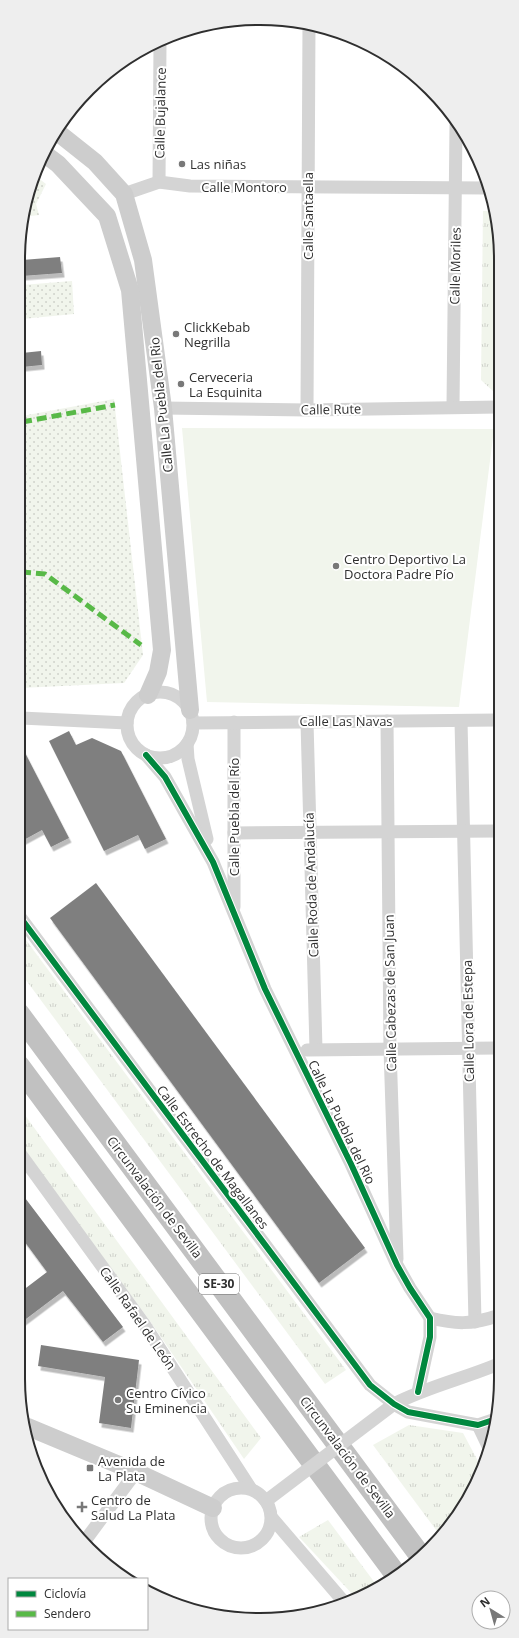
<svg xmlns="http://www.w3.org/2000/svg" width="519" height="1638" viewBox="0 0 519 1638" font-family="'Open Sans',sans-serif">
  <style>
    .grass { fill: url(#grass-tufts) }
    .park { fill: url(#park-dots) }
    .pitch { fill: #f1f5ec }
    .building { fill: #7f7f7f; filter: url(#shadow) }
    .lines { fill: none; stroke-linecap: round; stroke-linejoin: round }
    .street { stroke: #d4d4d4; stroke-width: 13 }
    .secondary { stroke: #cdcdcd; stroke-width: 18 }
    .highway { stroke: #c1c1c1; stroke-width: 22 }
    .street-bridge { stroke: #d4d4d4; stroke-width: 13 }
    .quiet { stroke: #58b947; stroke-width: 5; stroke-dasharray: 10 5; stroke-linecap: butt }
    .cycleway-casing { stroke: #fff; stroke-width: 8 }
    .cycleway { stroke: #00873e; stroke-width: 6 }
    .poi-dot { fill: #787878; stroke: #fff; stroke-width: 1.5 }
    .labels { text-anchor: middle; stroke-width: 4; stroke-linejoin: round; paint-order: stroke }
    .shield { fill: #fff; stroke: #6d6d6d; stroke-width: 1 }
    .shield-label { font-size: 12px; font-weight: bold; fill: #2f2f2f }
    .street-label { font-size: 13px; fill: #2f2f2f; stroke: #fff }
    .poi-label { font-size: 13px; fill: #2f2f2f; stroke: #fff; text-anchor: start }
    .rim { fill: none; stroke: #2f2f2f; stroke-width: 2 }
  </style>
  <defs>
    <pattern id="grass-tufts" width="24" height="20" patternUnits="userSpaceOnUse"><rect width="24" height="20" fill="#f1f5ec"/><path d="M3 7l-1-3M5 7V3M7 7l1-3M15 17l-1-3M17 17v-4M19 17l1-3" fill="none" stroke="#cfd2cb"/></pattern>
    <pattern id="park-dots" width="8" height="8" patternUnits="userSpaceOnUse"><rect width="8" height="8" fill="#f1f5ec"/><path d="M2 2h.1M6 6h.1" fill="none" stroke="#cfd2cb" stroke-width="1.8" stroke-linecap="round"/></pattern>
    <filter id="shadow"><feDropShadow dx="2.5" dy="4.5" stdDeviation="0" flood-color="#0004"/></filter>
  </defs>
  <rect width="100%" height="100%" fill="#fff"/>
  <!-- grass -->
  <g class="grass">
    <path d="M483,211H494L499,228V393H495L481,380Z"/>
    <path d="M20,932L346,1370L325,1384L20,972Z"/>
    <path d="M19,1107L261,1438L244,1459L152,1324L19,1143Z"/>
    <path d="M409,1425L463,1433L480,1465L460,1512L439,1534L373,1445Z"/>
    <path d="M328,1520L378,1587L355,1597L299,1537Z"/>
  </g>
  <!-- park -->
  <g class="park">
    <path d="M37,177L46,184L36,204L39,215L23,217V212Z"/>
    <path d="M72,281L74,314L22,319V285Z"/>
    <path d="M114,399L143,655L124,683L21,688L22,416Z"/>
  </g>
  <!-- pitch -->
  <path class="pitch" d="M182,428L494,429L459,707L207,702Z"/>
  <!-- building -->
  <g class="building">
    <path d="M60,257L62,273L22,276V260Z"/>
    <path d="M41,351L42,365L22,367V353Z"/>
    <path d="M69,731L76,745L92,738L121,751L166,839L145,849L138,835L104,851L49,741Z"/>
    <path d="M21,745L69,838L51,847L42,830L20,842Z"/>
    <path d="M96,883L365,1248L319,1283L50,918Z"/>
    <path d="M19,1190L123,1327L103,1342L63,1291L18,1325V1294L47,1272L19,1234Z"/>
    <path d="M41,1345L139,1360L131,1428L99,1423L105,1377L38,1366Z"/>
  </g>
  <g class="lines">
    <!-- street -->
    <g class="street">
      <path d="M159,182L160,44"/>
      <path d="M124,194L159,182L190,186L487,188"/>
      <path d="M453,406L456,125"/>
      <path d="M163,408L307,410L499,407"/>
      <path d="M307,410L309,23"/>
      <circle cx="160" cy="725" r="33"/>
      <path d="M21,718L127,723"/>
      <path d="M387,721L390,1049L397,1259"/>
      <path d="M461,721L475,1322"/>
      <path d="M234,722V907"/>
      <path d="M307,722L316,1049"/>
      <path d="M193,723L498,720"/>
      <path d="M187,744L188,759L207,839"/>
      <path d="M146,755L165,777L213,862L265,989L351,1164L397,1265L410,1288L430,1318V1337L418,1392"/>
      <path d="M234,833L498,831"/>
      <path d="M20,917L370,1385L394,1404L408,1412L478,1425L496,1419"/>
      <path d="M307,1050L497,1048"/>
      <path d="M19,1152L144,1324L251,1489"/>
      <path d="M430,1318C455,1324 471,1325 497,1316"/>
      <path d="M394,1404C427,1387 462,1379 496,1365"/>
      <path d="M478,1425L488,1446"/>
      <circle cx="241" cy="1518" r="30"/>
      <path d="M272,1518L344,1602"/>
      <path d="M84,1542L136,1472"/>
    </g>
    <!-- secondary -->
    <g class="secondary">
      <path d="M56,131L95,162L124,194L143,260L163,408L190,710"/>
      <path d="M46,155L58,164L107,216L130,290L162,650L158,672L148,695"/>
      <path d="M28,1427L136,1472L213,1508"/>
    </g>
    <!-- highway -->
    <g class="highway">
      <path d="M19,1014L419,1554"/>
      <path d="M19,1066L397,1576"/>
    </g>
    <!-- street-bridge -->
    <path class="street-bridge" d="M266,1501L394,1404"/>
    <!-- quiet -->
    <g class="quiet">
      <path d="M22,422L115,405"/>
      <path d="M21,572L45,574L141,645"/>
    </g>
    <!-- cycleway casing -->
    <g class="cycleway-casing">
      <g id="cycleway">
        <path d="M146,755L165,777L213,862L265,989L351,1164L397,1265L410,1288L430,1318V1337L418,1392"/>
        <path d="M20,917L370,1385L394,1404L408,1412L478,1425L496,1419"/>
      </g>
    </g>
    <!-- cycleway -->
    <use href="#cycleway" class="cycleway"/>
  </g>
  <!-- markers -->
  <g class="poi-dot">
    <circle cx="182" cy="164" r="4"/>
    <circle cx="176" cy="334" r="4"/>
    <circle cx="181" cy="384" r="4"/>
    <circle cx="336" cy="566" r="4"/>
    <circle cx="118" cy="1400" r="4"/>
    <rect x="86" y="1464" width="8" height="8" rx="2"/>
    <path d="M80 1501h4v4h4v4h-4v4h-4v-4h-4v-4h4z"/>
  </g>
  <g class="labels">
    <!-- shield labels -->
    <rect class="shield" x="199" y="1274" width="40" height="20" rx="3"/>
    <g class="shield-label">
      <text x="219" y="1288">SE-30</text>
    </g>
    <!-- street labels -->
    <g class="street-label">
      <text transform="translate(160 113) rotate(-89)" y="5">Calle Bujalance</text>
      <text x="244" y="192">Calle Montoro</text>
      <text transform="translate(308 216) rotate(-90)" y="5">Calle Santaella</text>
      <text transform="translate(455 266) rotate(-89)" y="5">Calle Moriles</text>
      <text transform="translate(161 405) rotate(-96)" y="5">Calle La Puebla del Rio</text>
      <text transform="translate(331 409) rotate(-1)" y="5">Calle Rute</text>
      <text x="346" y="726">Calle Las Navas</text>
      <text transform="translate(234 817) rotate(-90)" y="5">Calle Puebla del Río</text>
      <text transform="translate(311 885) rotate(-92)" y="5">Calle Roda de Andalucía</text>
      <text transform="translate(390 993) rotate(-91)" y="5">Calle Cabezas de San Juan</text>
      <text transform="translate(468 1021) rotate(-91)" y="5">Calle Lora de Estepa</text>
      <text transform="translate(342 1122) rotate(64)" y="5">Calle La Puebla del Rio</text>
      <text transform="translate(213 1157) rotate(53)" y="5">Calle Estrecho de Magallanes</text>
      <text transform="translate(155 1197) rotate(53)" y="5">Circunvalación de Sevilla</text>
      <text transform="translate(138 1318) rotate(55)" y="5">Calle Rafael de León</text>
      <text transform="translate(348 1457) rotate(53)" y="5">Circunvalación de Sevilla</text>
    </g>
    <!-- poi labels -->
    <g class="poi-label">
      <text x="190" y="169">Las niñas</text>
      <text x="184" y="332">ClickKebab<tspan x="184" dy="15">Negrilla</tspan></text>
      <text x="189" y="382">Cerveceria<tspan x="189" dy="15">La Esquinita</tspan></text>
      <text x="344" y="564">Centro Deportivo La<tspan x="344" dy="15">Doctora Padre Pío</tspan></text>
      <text x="126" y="1398">Centro Cívico<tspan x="126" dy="15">Su Eminencia</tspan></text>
      <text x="98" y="1466">Avenida de<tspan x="98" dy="15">La Plata</tspan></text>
      <text x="91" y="1505">Centro de<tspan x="91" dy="15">Salud La Plata</tspan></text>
    </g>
  </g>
  <!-- crop -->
  <path d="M0 0H519V1638H0ZM259 25H260A234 234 0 0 1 494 259V1379A234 234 0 0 1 260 1613H259A234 234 0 0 1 25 1379V259A234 234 0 0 1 259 25Z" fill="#eee" fill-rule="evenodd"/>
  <path class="rim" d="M259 25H260A234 234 0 0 1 494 259V1379A234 234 0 0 1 260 1613H259A234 234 0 0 1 25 1379V259A234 234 0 0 1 259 25Z"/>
  <!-- legend -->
  <rect x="8" y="1578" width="140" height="52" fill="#ffffff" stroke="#acacac"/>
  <rect x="16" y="1591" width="20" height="6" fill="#00873e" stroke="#acacac"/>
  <text x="44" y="1598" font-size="12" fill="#2f2f2f">Ciclovía</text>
  <rect x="16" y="1611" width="20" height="6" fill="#58b947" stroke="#acacac"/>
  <text x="44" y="1618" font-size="12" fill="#2f2f2f">Sendero</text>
  <!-- north arrow -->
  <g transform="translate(491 1610) rotate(323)"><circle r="19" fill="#ffffff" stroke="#acacac"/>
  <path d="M0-3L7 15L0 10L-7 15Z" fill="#787878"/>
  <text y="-6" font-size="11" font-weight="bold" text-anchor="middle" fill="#2f2f2f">N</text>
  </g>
</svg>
